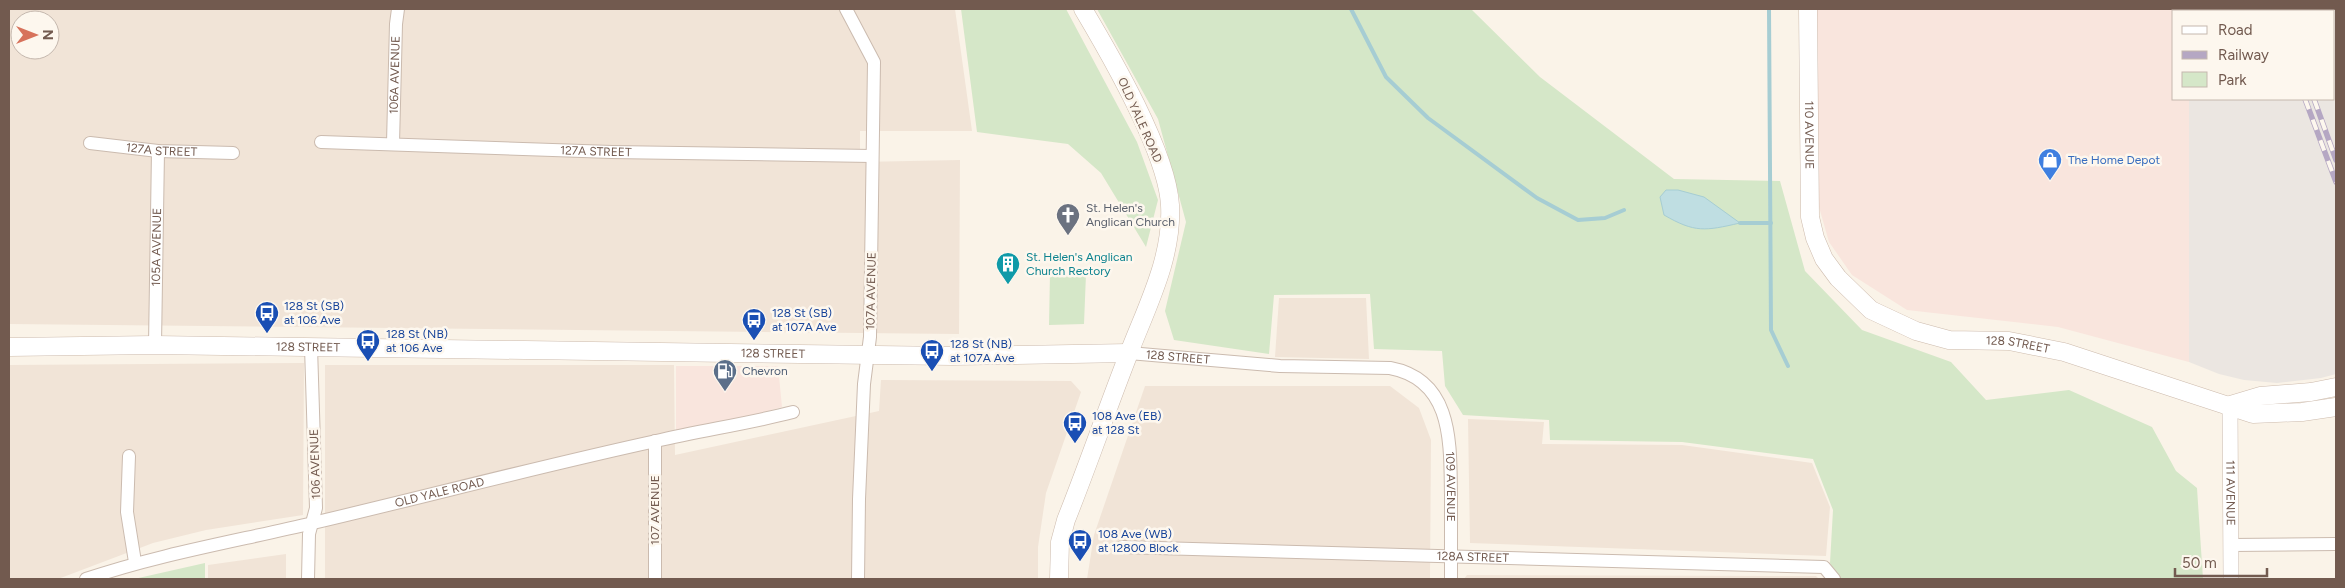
<svg xmlns="http://www.w3.org/2000/svg" width="2345" height="588" viewBox="0 0 2345 588" font-family="Figtree,sans-serif">
  <style>
    .residential { fill: #f1e4d7; fill-rule: evenodd }
    .commercial { fill: #f9e5dd }
    .industrial { fill: #ebe6e1 }
    .green { fill: #d5e7c8 }
    .water { fill: #bfdee2; stroke: #a6cdd3 }
    .lines { fill: none; stroke-linecap: round; stroke-linejoin: round }
    .stream { stroke: #a6cdd3; stroke-width: 4 }
    .minor-casing { stroke: #cbbbaf; stroke-width: 14 }
    .tertiary-casing { stroke: #cbbbaf; stroke-width: 16 }
    .secondary-casing { stroke: #cdbbad; stroke-width: 19 }
    .minor { stroke: #fff; stroke-width: 12 }
    .tertiary { stroke: #fff; stroke-width: 15 }
    .secondary { stroke: #fff; stroke-width: 18 }
    .rail-casing { stroke: #b5a7c3; stroke-width: 5.5 }
    .rail { stroke: #fdf7ee; stroke-width: 4; stroke-dasharray: 11; stroke-linecap: butt }
    .labels { text-anchor: middle; stroke-width: 5; stroke-linejoin: round; paint-order: stroke }
    .street-label { font-size: 12px; fill: #725a4f; stroke: #fdf7ee }
    .shop-label { font-size: 12px; fill: #366cbe; stroke: #fdf7ee; text-anchor: start }
    .worship-label { font-size: 12px; fill: #5b616d; stroke: #fdf7ee; text-anchor: start }
    .culture-label { font-size: 12px; fill: #0d838f; stroke: #fdf7ee; text-anchor: start }
    .transit-label { font-size: 12px; fill: #164399; stroke: #fdf7ee; text-anchor: start }
    .service-label { font-size: 12px; fill: #4e5e75; stroke: #fdf7ee; text-anchor: start }
  </style>
  <rect width="100%" height="100%" fill="#faf3e8"/>
  <!-- residential -->
  <g class="residential">
    <path d="M9,9H955L972,131H860V162L960,160L959,334L9,324ZM20,20H50V50H20Z"/>
    <path d="M1279,298H1366L1369,359L1275,357Z"/>
    <path d="M304,363L303,515L206,530L153,543L58,579H9V365Z"/>
    <path d="M325,365H674L675,455L879,411L881,380L1071,381L1081,392L1046,493L1038,547V579H325Z"/>
    <path d="M1145,386H1390L1419,408L1431,440L1430,579H1087L1094,535Z"/>
    <path d="M1468,419L1544,422L1542,444L1682,445L1812,463L1830,507L1826,556L1470,543Z"/>
    <path d="M286,554V579H208V565Z"/>
    <path d="M1467,575L1816,576L1819,579H1464Z"/>
  </g>
  <!-- commercial -->
  <g class="commercial">
    <path d="M1816,9H2189V11H2174V99H2189V362L2058,327L1907,310L1852,275L1829,242L1817,200Z"/>
    <path d="M676,366H778L782,407L676,439Z"/>
  </g>
  <!-- industrial -->
  <path class="industrial" d="M2189,9H2336V374L2321,378L2277,383L2244,380L2219,374L2189,362V99H2334V11H2189Z"/>
  <!-- green -->
  <g class="green">
    <path d="M961,9H1066L1137,142L1158,200L1146,247L1101,173L1068,144L977,132Z"/>
    <path d="M1097,9H1471L1540,77L1674,179L1780,181L1805,271L1862,330L1951,362L1986,400L2069,390L2152,427L2176,471L2197,488L2203,579H1837L1830,563L1833,510L1813,459L1682,442L1550,440L1549,420L1463,415L1445,386L1442,351L1374,349L1370,294L1274,295L1269,354L1174,340L1165,311L1186,222L1158,119Z"/>
    <path d="M1050,273L1086,274L1084,324L1049,325Z"/>
    <path d="M205,563V579H132H134Z"/>
  </g>
  <!-- water -->
  <path class="water" d="M1666,190H1678L1704,197L1740,223C1705,231 1695,233 1664,215L1660,197Z"/>
  <g class="lines">
    <!-- stream -->
    <g class="stream">
      <path d="M1351,9L1386,77L1428,118L1537,198L1578,220L1605,218L1624,210"/>
      <path d="M1769,9L1771,330L1788,366"/>
      <path d="M1740,223H1771"/>
    </g>
    <!-- minor casing -->
    <g class="minor-casing">
      <g id="minor">
        <path d="M846,9L874,62L870,337L864,384L859,499L858,579"/>
        <path id="s1" d="M321,142L612,152L872,156"/>
        <path id="s2" d="M90,143L158,151L233,153"/>
        <path id="s3" d="M393,143L396,24L398,9"/>
        <path id="s4" d="M155,345L158,151"/>
        <path id="s5" d="M1129,353L1280,366L1390,368C1454,380 1450,445 1451,495C1451,523 1451,551 1451,579"/>
        <path d="M129,456L127,512L135,562"/>
        <path d="M2231,545L2336,544"/>
        <path id="s6" d="M1122,547L1824,567L1834,579"/>
        <path id="s7" d="M86,579C160,554 237,541 313,523C428,496 541,466 656,441C702,430 747,424 793,412"/>
        <path d="M308,579L309,534L316,508L311,347"/>
        <path d="M655,579V441"/>
      </g>
    </g>
    <!-- tertiary casing -->
    <g class="tertiary-casing">
      <g id="tertiary">
        <path id="s8" d="M2230,405L2231,579"/>
      </g>
    </g>
    <!-- secondary casing -->
    <g class="secondary-casing">
      <g id="secondary">
        <path id="s9" d="M1808,9L1810,217L1815,238L1824,259L1838,278L1871,310L1916,331L1949,340L2009,341L2064,352L2253,414L2302,412L2336,407"/>
        <path id="s10" d="M9,347L155,345L952,356L1129,353"/>
        <path d="M2230,405L2260,396L2311,392L2336,387"/>
        <path d="M1059,579L1060,542L1066,520C1088,465 1107,409 1129,353C1147,306 1173,257 1170,205C1167,152 1111,56 1083,9"/>
      </g>
    </g>
    <!-- minor -->
    <use href="#minor" class="minor"/>
    <!-- tertiary -->
    <use href="#tertiary" class="tertiary"/>
    <!-- secondary -->
    <use href="#secondary" class="secondary"/>
    <!-- rail casing -->
    <g class="rail-casing">
      <g id="rail">
        <path d="M2274,9L2275,11"/>
        <path d="M2286,9L2287,11"/>
        <path d="M2305,99L2336,182"/>
        <path d="M2314,99L2336,160"/>
      </g>
    </g>
    <!-- rail -->
    <use href="#rail" class="rail"/>
  </g>
  <!-- icons -->
  <defs>
    <g id="shop-pin" transform="scale(1.25)"><path d="M0 17L-7.5 6A9.5 9.5 0 1 1 7.5 6Z" fill="#3f7fe0" stroke="#fdf7ee"/><path d="M-5-2.5h2.3a2.7 3.5 0 0 1 5.4 0H5L5.5 6h-11ZM-1.5-2.5h3a1.5 2.3 0 0 0-3 0Z" fill="#fff"/></g>
    <g id="church-pin" transform="scale(1.25)"><path d="M0 17L-7.5 6A9.5 9.5 0 1 1 7.5 6Z" fill="#6b7280" stroke="#fdf7ee"/><path d="M-1.2-6h2.4v3.5h3.3v2.4h-3.3V6h-2.4V-.1h-3.3v-2.4h3.3Z" fill="#fff"/></g>
    <g id="building-pin" transform="scale(1.25)"><path d="M0 17L-7.5 6A9.5 9.5 0 1 1 7.5 6Z" fill="#0f9aa8" stroke="#fdf7ee"/><path d="M-4-6H4V6H1V3H-1V6H-4ZM-2.5-4.3h1.7v1.8h-1.7ZM.8-4.3h1.7v1.8H.8ZM-2.5-1h1.7V.8h-1.7ZM.8-1h1.7V.8H.8Z" fill="#fff"/></g>
    <g id="bus-pin" transform="scale(1.25)"><path d="M0 17L-7.5 6A9.5 9.5 0 1 1 7.5 6Z" fill="#1a4fb4" stroke="#fdf7ee"/><path d="M-5-6H5V4H4V6H2V4H-2V6H-4V4H-5ZM-3.5-4V0h7V-4ZM-3.5 1.2v1.5H-2V1.2ZM2 1.2v1.5H3.5V1.2Z" fill="#fff"/></g>
    <g id="fuel-pin" transform="scale(1.25)"><path d="M0 17L-7.5 6A9.5 9.5 0 1 1 7.5 6Z" fill="#5c6f8a" stroke="#fdf7ee"/><path d="M-5.5-6h7V0h2V4h1.3V-2.5L3-4.5l.8-.8L6-3V5H2.5V1h-1V6h-7ZM-4.2-4.7v3.2H.2V-4.7Z" fill="#fff"/></g>
  </defs>
  <g fill-rule="evenodd">
    <use href="#shop-pin" x="2050" y="160"/>
    <use href="#church-pin" x="1068" y="215"/>
    <use href="#building-pin" x="1008" y="264"/>
    <use href="#bus-pin" x="267" y="313"/>
    <use href="#bus-pin" x="754" y="320"/>
    <use href="#bus-pin" x="368" y="341"/>
    <use href="#bus-pin" x="932" y="351"/>
    <use href="#fuel-pin" x="725" y="371"/>
    <use href="#bus-pin" x="1075" y="423"/>
    <use href="#bus-pin" x="1080" y="541"/>
  </g>
  <g class="labels">
    <!-- street labels -->
    <g class="street-label">
      <text dy="4" stroke="none"><textPath href="#s3" startOffset="68">106A AVENUE</textPath></text>
      <text transform="translate(1140 120) rotate(66)" y="4">OLD YALE ROAD</text>
      <text dy="4" stroke="none"><textPath href="#s9" startOffset="126">110 AVENUE</textPath></text>
      <text dy="4" stroke="none"><textPath href="#s2" startOffset="72">127A STREET</textPath></text>
      <text dy="4" stroke="none"><textPath href="#s1" startOffset="275">127A STREET</textPath></text>
      <text dy="4" stroke="none"><textPath href="#s4" startOffset="98">105A AVENUE</textPath></text>
      <text transform="translate(871 291) rotate(-89)" y="4">107A AVENUE</text>
      <text dy="4" stroke="none"><textPath href="#s9" startOffset="475">128 STREET</textPath></text>
      <text dy="4" stroke="none"><textPath href="#s10" startOffset="299">128 STREET</textPath></text>
      <text dy="4" stroke="none"><textPath href="#s10" startOffset="764">128 STREET</textPath></text>
      <text dy="4" stroke="none"><textPath href="#s5" startOffset="49">128 STREET</textPath></text>
      <text transform="translate(315 464) rotate(-92)" y="4">106 AVENUE</text>
      <text dy="4" stroke="none"><textPath href="#s5" startOffset="409">109 AVENUE</textPath></text>
      <text dy="4" stroke="none"><textPath href="#s8" startOffset="88">111 AVENUE</textPath></text>
      <text dy="4" stroke="none"><textPath href="#s7" startOffset="364">OLD YALE ROAD</textPath></text>
      <text transform="translate(655 510) rotate(-90)" y="4">107 AVENUE</text>
      <text dy="4" stroke="none"><textPath href="#s6" startOffset="351">128A STREET</textPath></text>
    </g>
    <!-- shop labels -->
    <g class="shop-label">
      <text x="2068" y="164">The Home Depot</text>
    </g>
    <!-- worship labels -->
    <g class="worship-label">
      <text x="1086" y="212">St. Helen's<tspan x="1086" dy="14">Anglican Church</tspan></text>
    </g>
    <!-- culture labels -->
    <g class="culture-label">
      <text x="1026" y="261">St. Helen's Anglican<tspan x="1026" dy="14">Church Rectory</tspan></text>
    </g>
    <!-- transit labels -->
    <g class="transit-label">
      <text x="284" y="310">128 St (SB)<tspan x="284" dy="14">at 106 Ave</tspan></text>
      <text x="772" y="317">128 St (SB)<tspan x="772" dy="14">at 107A Ave</tspan></text>
      <text x="386" y="338">128 St (NB)<tspan x="386" dy="14">at 106 Ave</tspan></text>
      <text x="950" y="348">128 St (NB)<tspan x="950" dy="14">at 107A Ave</tspan></text>
      <text x="1092" y="420">108 Ave (EB)<tspan x="1092" dy="14">at 128 St</tspan></text>
      <text x="1098" y="538">108 Ave (WB)<tspan x="1098" dy="14">at 12800 Block</tspan></text>
    </g>
    <!-- service labels -->
    <g class="service-label">
      <text x="742" y="375">Chevron</text>
    </g>
  </g>
  <!-- border -->
  <rect width="2345" height="588" fill="none" stroke="#725a4f" stroke-width="20"/>
  <!-- legend -->
  <rect x="2172" y="10" width="162" height="90" fill="#fdf7ee" stroke="#c5b8ae"/>
  <rect x="2182" y="26" width="25" height="8" fill="#ffffff" stroke="#c5b8ae"/>
  <text x="2218" y="35" font-size="15" fill="#725a4f">Road</text>
  <rect x="2182" y="51" width="25" height="8" fill="#b5a7c3" stroke="#c5b8ae"/>
  <text x="2218" y="60" font-size="15" fill="#725a4f">Railway</text>
  <rect x="2182" y="72" width="25" height="15" fill="#d5e7c8" stroke="#c5b8ae"/>
  <text x="2218" y="85" font-size="15" fill="#725a4f">Park</text>
  <!-- north arrow -->
  <g transform="translate(35 35) rotate(90)"><circle r="24" fill="#fdf7ee" stroke="#c5b8ae"/>
  <path d="M0-4L9 19L0 12L-9 19Z" fill="#d7725b"/>
  <text y="-8" font-size="14" font-weight="bold" text-anchor="middle" fill="#725a4f">N</text>
  </g>
  <!-- scale -->
  <path d="M2175 568v8h92v-8" fill="none" stroke="#725a4f" stroke-width="2.5"/>
  <text x="2182" y="568" font-size="15" fill="#725a4f" stroke="#fdf7ee" stroke-width="4" paint-order="stroke">50 m</text>
</svg>
